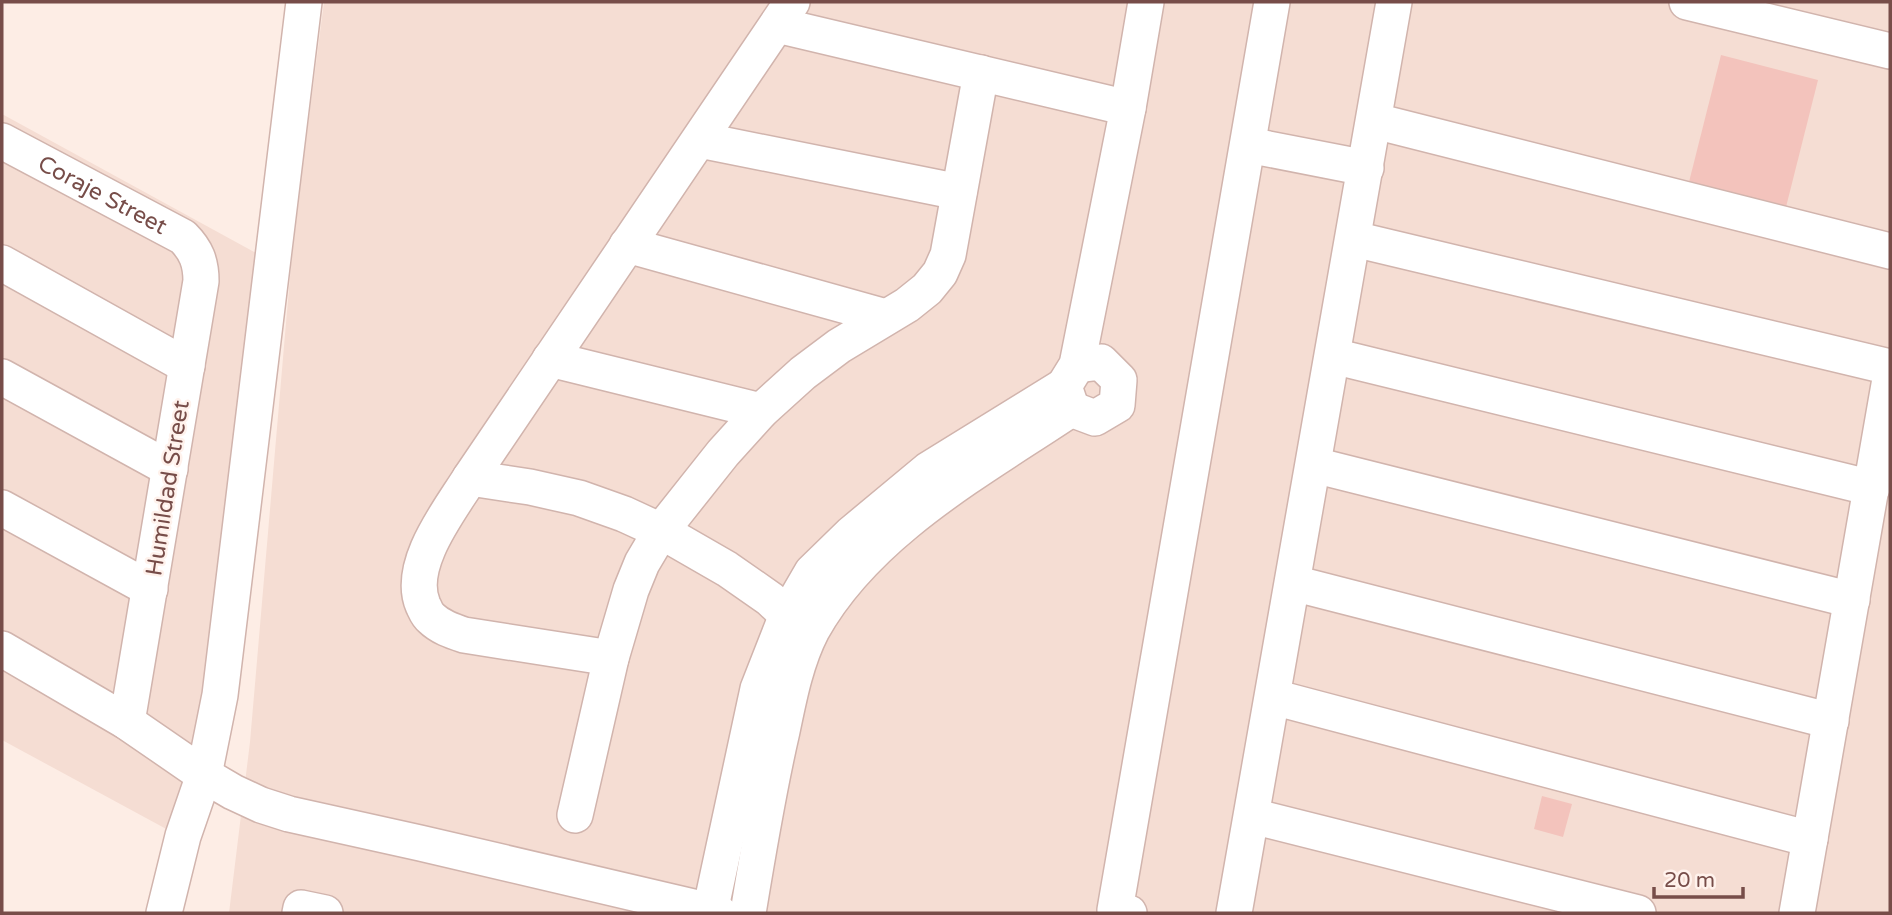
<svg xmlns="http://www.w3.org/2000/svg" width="1892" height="915" viewBox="0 0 1892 915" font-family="'Varela Round',sans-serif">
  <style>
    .residential { fill: #f5ddd3 }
    .building { fill: #f3c3bc }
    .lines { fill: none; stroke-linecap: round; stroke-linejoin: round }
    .minor-casing { stroke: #d1b4ad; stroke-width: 38 }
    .minor { stroke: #fff; stroke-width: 35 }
    .labels { text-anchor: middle; stroke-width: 5; stroke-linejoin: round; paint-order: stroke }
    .street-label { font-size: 23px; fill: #774d49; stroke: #fff2ec }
  </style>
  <rect width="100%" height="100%" fill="#fdede5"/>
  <!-- residential -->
  <g class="residential">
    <path d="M324,2H1890V913H229L250,742L291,265L304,156Z"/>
    <path d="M2,114L265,258L199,728L170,831L2,740Z"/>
  </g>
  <!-- building -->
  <g class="building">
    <path d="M1721,55L1818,80L1785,211L1688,186Z"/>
    <path d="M1542,796L1572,804L1563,837L1534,829Z"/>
  </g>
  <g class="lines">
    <!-- minor casing -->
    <g class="minor-casing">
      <g id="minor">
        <path d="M1687,2L1890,51"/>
        <path d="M777,25L1128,108"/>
        <path d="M1375,121L1890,251"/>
        <path d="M700,140L959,192"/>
        <path id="s1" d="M2,141L183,237C196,250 201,262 201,281L127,722"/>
        <path d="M1248,145L1366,168"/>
        <path d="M1354,239L1890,367"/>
        <path d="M627,245L886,317"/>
        <path d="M2,263L187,366"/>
        <path d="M1333,356L1872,488"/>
        <path d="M550,359L761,411"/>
        <path d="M2,377L170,469"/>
        <path d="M1071,407L1064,386L1077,365L1128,108L1146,2"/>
        <path d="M1071,409L1095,418L1117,405L1119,380L1101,362L1077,365"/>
        <path d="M1314,465L1852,600"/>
        <path d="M470,478L530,487L579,498L624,514L661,531L727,569L770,599L787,615L806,628"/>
        <path d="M2,508L150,589"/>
        <path d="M1293,583L1831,721"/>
        <path d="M2,649L127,722L204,775L233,792L261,805L289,814L420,843L719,913"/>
        <path d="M611,658L464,635C452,631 440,627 431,618C427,615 425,609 423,605C406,565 450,510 470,478L792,2"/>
        <path d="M1273,697L1810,839"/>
        <path d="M575,815L611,658L631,590L642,563L661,531L723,453L761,411L803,373L839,346L907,305L927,289L940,273L948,255L981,73"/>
        <path d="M1252,816L1638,913"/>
        <path d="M710,912L758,689L787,615L812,572L851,534L928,470L1064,386"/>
        <path d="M164,913L183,836L204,775L220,695L304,2"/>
        <path d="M300,913L301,908L325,913"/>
        <path d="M748,913C758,852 768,791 782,731C789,697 796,661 812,630C867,531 980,470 1071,409"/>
        <path d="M1129,913L1115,910L1272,2"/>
        <path d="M1234,913L1394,2"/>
        <path d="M1797,913L1890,379"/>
      </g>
    </g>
    <!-- minor -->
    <use href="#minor" class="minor"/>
  </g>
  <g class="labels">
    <!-- street labels -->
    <g class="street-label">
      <text dy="8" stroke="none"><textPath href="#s1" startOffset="114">Coraje Street</textPath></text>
      <text transform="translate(167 488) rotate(-81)" y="8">Humildad Street</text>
    </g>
  </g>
  <!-- border -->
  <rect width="1892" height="915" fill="none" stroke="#774d49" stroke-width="7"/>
  <!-- scale -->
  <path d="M1654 887v10h89v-10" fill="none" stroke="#774d49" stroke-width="3.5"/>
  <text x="1664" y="887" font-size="21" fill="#774d49" stroke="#fff2ec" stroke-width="5" paint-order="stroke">20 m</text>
</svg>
